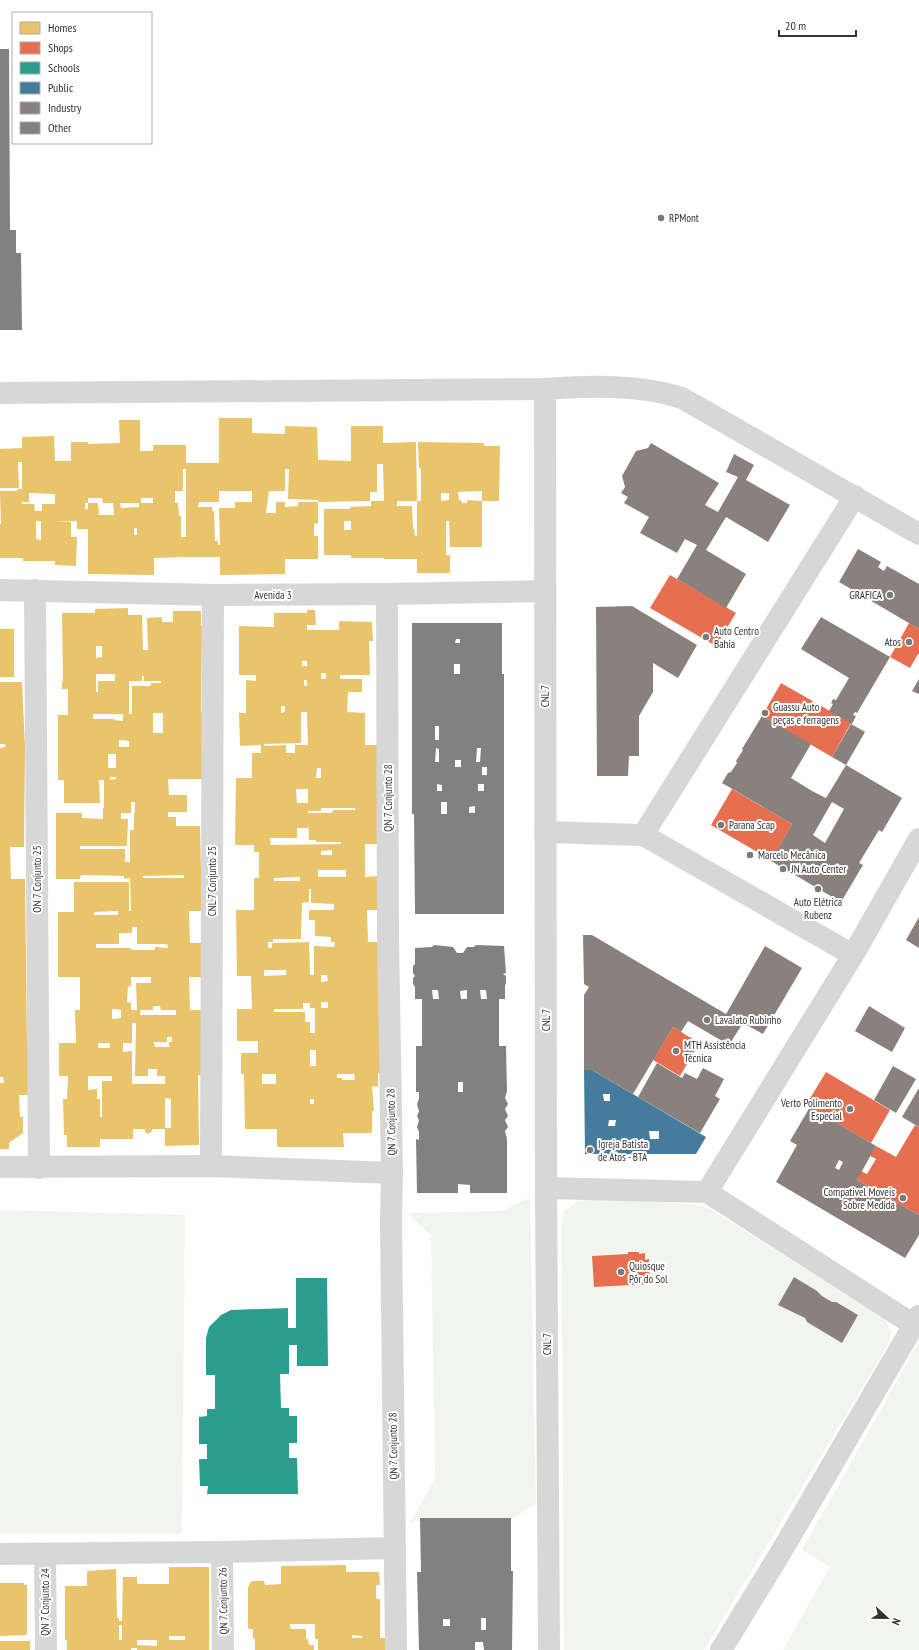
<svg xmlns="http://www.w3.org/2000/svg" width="919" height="1650" viewBox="0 0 919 1650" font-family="'PT Sans Narrow',sans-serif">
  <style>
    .green { fill: #f1f5ed }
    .homes { fill: #e9c46a; fill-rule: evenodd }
    .shops { fill: #e76f51 }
    .schools { fill: #2a9d8f }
    .public { fill: #457b9d; fill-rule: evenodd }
    .industry { fill: #8a817c; fill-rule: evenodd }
    .building { fill: #818181; fill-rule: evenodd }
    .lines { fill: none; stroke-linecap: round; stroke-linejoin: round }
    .street { stroke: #d7d7d7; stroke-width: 22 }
    .poi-dot { fill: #7a7a7a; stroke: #fff; stroke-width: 1.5 }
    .labels { text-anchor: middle; stroke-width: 4; stroke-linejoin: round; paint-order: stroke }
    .poi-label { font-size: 11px; fill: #333; stroke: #fff; text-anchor: start }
    .street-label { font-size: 11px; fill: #333; stroke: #fff }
  </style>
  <rect width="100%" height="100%" fill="#fff"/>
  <!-- green -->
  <g class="green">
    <path d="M597,1196L693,1204L710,1209L884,1318L892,1332L888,1345L704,1650H564L561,1225L564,1211L575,1203Z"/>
    <path d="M530,1198L536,1503L514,1518L410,1522L435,1480L431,1235L407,1213L501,1211Z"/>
    <path d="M0,1210L185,1215L182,1534H0Z"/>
    <path d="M919,1342V1650H783L830,1567L802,1550Z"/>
  </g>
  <!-- homes -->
  <g class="homes">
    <path d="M219,418H252V433L285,434V426L317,427L318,460L351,461V426H383V443L416,442L417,501H397V506H412L413,529H414L415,536H417V501H421V469L419,468L418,442L484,443V446H500L499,501H482V547H450L449,521H446V555H450V573H417V559H384V558H351V555H324V509H351L350,507L371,506V501H384L383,464H377V492H370V501L318,502V500L288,499L289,469H285V491H269L266,513H276V502H285V507L298,506V502H318V524L314,523V536H318V559H285V574L220,575V557H186L154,558V575L88,574V529H77V521L53,522H71V537H77L76,566L55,565V561H23V558H0V524H1L0,491H17V489H22V462H18L19,488H0V449L22,448V437L54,436L55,461H71V442H88V444L120,443L119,420H140V451H153V445H186V463H219ZM183,469H186V537H181V516H179L178,503H175V491H183ZM219,491H252V502H235V508H219L220,545H218V541H215L214,511H212V507H198L199,502H219ZM482,491V501L467,500V503H462V501L459,500L458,492ZM29,493L55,494V504H42V511H35L34,504H22V502H29ZM441,493H449V500L441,501ZM88,498H102L103,503H113L114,515H99L98,503H88ZM141,498H153V503H141ZM85,503H88V509H85ZM120,503H139V507L121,508ZM36,521H41V540L36,539ZM344,521H351V530H344ZM134,528H137V535H134Z"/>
    <path d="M128,608V615H142L143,650H148L147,618L162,617V622H173V611H201V626H202L201,712H202V779H168L169,795H187V812H168V817H176V826H200L202,911H189L190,943H204V977H189L190,1010H207V1075H198L199,1145L165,1146V1129H152V1131L149,1134L145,1132V1129H133V1139H100V1147H67V1135H64L63,1099H67L68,1076H59V1043H76L75,1010H80V977H58V912H74V882H129V911H131L130,878L124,879V876L81,875L80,879H56V813H82V818L103,819V808H104V780H99L100,803H64V780H58V715H68V689H62V681L63,682L62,613H95V609ZM96,646H102V657L96,658ZM96,674H115V681H98V692H96ZM142,676H144V681H161V683H151V686H132V714H129V681H142ZM153,713H163V733H153ZM93,714H123V721L114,720V719H93ZM119,740L129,741V747H119ZM108,754H116V768H108ZM110,777H116V779L110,780ZM131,802H135V813H134V830H130V862H125V849H80V846H127L128,819H121V813H131ZM184,875V878H143V876ZM118,911V915H94V912ZM132,927H137V944H167L168,948L155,947V950H131V948H96V944H119V933H132ZM131,977H151V983H136L137,1010H131V1003L127,1002L128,986L131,987ZM153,1006H160L161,1010H176V1015H140V1010H153ZM112,1009L121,1010V1018L112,1019ZM132,1023H136L135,1076H148V1069H157V1076H165V1084H132V1051L123,1052V1043H132ZM167,1037H172V1042H169V1047H155L154,1042H167ZM98,1043H110V1048H98ZM88,1076H112V1081H102V1117H100V1099H97V1089L88,1090ZM165,1098L171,1099V1128H165Z"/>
    <path d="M307,610H315L316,625H307V630H339V621L372,622L373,641H369L370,675H340V679H362V692H348L347,712L365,713V745H377L378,844H365V877L379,876L380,910H367L368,942H378L382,1073H378V1087L372,1086L374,1110L372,1112V1133H343L344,1147H277V1129H245L244,1074H241V1053H258V1041H237V1009H252L251,976H237L236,910H254V878H259V852H254V845H235L236,778H252V753H261V745L240,746L239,713H246V680L256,681V675H239V626L274,627V613H307ZM302,661H307V666H302ZM321,673H326V679H321ZM304,680H307V686H304ZM281,706H285V712L281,713ZM301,712H307L308,745H295V753H286V745L265,746L264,744L301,743ZM317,768H321V778H316ZM296,789H308V803H297ZM321,808H355V810H333L332,813H308V811H321ZM308,820L309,840H316V842H341V844L271,845L270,838H297V828H308ZM332,850V855H321V851ZM318,870H346V877H318ZM300,877V881H274V878ZM309,889H311V903L334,904V910H309V920H315V936L331,937V942H335L334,947L314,946V975H310L309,942L272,943V948H268V942H273V939H301L302,903L309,902ZM264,970H286V975L264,976ZM321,975H327L328,981L321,982ZM321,1002H328V1008H321ZM303,1003H310V1008H315V1033H310V1022H305V1012H274V1009H303ZM310,1050H316V1066H310ZM262,1074H276V1084H262ZM337,1074H354L355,1080H342V1078H337ZM310,1099H314V1104H310Z"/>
    <rect x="0" y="629" width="14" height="48"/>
    <path d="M0,682H22L25,747L24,847H10L11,879H25L27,1044L29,1043L28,1095H19L20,1117H23V1133L9,1143V1149H0V1083H4L3,1077H0V748L5,747V744H0Z"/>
    <path d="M346,1565V1572H379L380,1585H376V1599H380V1638H386V1650H318V1639H315V1624H290L291,1629H306V1639H308L309,1645H314V1650H255V1638L253,1639V1629H249L248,1628V1588L250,1583L252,1581H264L265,1585L281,1584V1566ZM352,1635L362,1636V1638H352Z"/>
    <path d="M169,1567H209V1650H137V1648H131V1650H67V1640H65V1586H87V1571L116,1569L117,1618H119V1621H122L123,1577H137V1584H169ZM119,1625H122V1640H119ZM169,1636H185V1640H169ZM137,1640H157V1646L137,1645Z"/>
    <path d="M0,1583H24V1585H27V1635L0,1636Z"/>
    <rect x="0" y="1641" width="30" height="9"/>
  </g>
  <!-- shops -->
  <g class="shops">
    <path d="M670,575L736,613L716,646L650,608Z"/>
    <path d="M909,623L919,629V655L918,654L910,668L890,657Z"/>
    <path d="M781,683L851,723L832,757L762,716Z"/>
    <path d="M732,789L792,824L773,858L765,854L764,856L711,825Z"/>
    <path d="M673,1027L699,1043L680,1076L653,1060Z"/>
    <path d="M826,1072L890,1110L871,1143L806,1105Z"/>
    <path d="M915,1125L919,1127V1215L857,1180L861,1171L867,1174L876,1159L870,1156L876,1146L896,1157Z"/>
    <path d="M628,1252H639V1254L645,1253V1260L649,1259L650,1284L594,1287L592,1256L628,1254Z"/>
  </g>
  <!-- schools -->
  <path class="schools" d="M296,1278H327L328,1366H297V1345H289V1374H280L281,1408H289V1416H297V1443H289V1458H297L298,1494H207L208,1486H200L199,1459H207V1444H199V1417L207,1416V1409H215V1375H206V1338L209,1327L221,1315L231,1310L288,1308V1328H296Z"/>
  <!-- public -->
  <path class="public" d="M584,1070H592L706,1137L696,1154H585ZM603,1094H610V1101H604ZM609,1120H616L615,1126H608ZM649,1131H659V1139H650Z"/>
  <!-- industry -->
  <g class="industry">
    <path d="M651,443L719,483L705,505L718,512L738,477L726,472L734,454L754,465L746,480L790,505L768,542L726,517L706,550L746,574L726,608L677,579L697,545L685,539L677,553L640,533L649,517L624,503L628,497L621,493L625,487L622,476L636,451L648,448Z"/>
    <path d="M858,549L881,562L878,567L884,571L887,566L919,584V629L839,582Z"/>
    <path d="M632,606L697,645L678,678L653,663V692L639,716V756H629L628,776H597L596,607Z"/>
    <path d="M821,617L890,657L857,713L855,712L853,715L856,716L852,724L829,711L833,704L831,703L833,699L836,700L849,678L801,649Z"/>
    <path d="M919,679V694L912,691Z"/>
    <path d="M762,716L811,744L791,778L812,791L826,798L846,765L902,798L882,832L879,830L859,863L863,865L841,902L771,861L792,824L722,783L728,773L731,772L737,763L736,761L743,750L742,749ZM832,802L844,809L825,843L813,835Z"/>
    <path d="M851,724L865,732L846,765L832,757Z"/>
    <path d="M919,917V948L906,940Z"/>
    <path d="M583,935H592L726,1014L765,946L802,968L763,1034L743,1023L729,1045L688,1021L681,1032L673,1027L633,1094L592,1070H584V995L589,987L584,984ZM738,1014L741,1016L739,1021L735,1019Z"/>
    <path d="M869,1006L905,1028L892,1052L855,1031Z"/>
    <path d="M657,1063L682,1078L685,1073L697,1079L703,1068L724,1079L715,1096L720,1099L700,1133L638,1097Z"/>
    <path d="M893,1066L916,1079L896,1113L874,1100Z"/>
    <path d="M919,1088V1127L902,1117Z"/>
    <path d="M810,1107L876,1146L857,1180L919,1215V1235L905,1258L776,1182L797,1145L790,1141ZM839,1160L843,1162L839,1170L835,1168Z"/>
    <path d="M794,1277L817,1291L822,1296L832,1302H836L858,1315L842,1343L807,1322L805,1318L778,1305Z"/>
  </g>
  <!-- building -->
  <g class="building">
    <path d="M0,49H9L10,230H16V253H21L22,330H0Z"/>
    <path d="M412,623H502V674H504V914H415L414,814H412ZM456,639H460V643H455ZM454,664H460V674H454ZM435,726H439V740H435ZM436,748L439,749V762H435ZM477,748H481L480,762H476ZM455,760H461V767H455ZM482,767H487V775H482ZM437,784L442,785V791H437ZM478,784H484V791H478ZM441,802H447V814H441ZM475,806V813H469V807Z"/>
    <path d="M434,945L453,947L457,953H463L467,947H474L476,945L504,946L506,973L503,974L506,976V984L505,985V999H499V1046H506L507,1091L505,1098L508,1104L505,1109L508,1116L505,1120L508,1127L505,1131L507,1139V1193H470V1185L458,1184V1193H417L416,1139L419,1140V1132L417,1127L419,1120L417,1116L419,1111L417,1104L419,1099V1092H416V1046H422V999H415V987L413,984V978L415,976L413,973V966L415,964V948L432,947ZM432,990H438L439,999H433ZM467,990V999H461L460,991ZM480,990H486L487,999H481ZM458,1082H463V1092H458Z"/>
    <path d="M420,1518H511V1571H513L512,1650H484L483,1642H475V1650H419L417,1572H421ZM481,1618H486V1630H481ZM443,1619H450V1626H443Z"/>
  </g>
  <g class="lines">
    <!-- street -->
    <g class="street">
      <path d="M545,389L546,1188L549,1650"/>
      <path d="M0,393L545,389C588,386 640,384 682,398L919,534"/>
      <path d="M0,590L213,595L387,594L545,591"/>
      <path d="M35,590L39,1168"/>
      <path d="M387,594L388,938L392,1173L391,1222L396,1650"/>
      <path d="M545,832L643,835L853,955"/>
      <path d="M643,835L855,496"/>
      <path d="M211,1166L213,595"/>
      <path d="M0,1167L211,1166L392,1173"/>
      <path d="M546,1188L707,1192L914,1325"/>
      <path d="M707,1192L853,955L919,839"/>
      <path d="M222,1552L223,1650"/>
      <path d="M0,1554L222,1552L395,1548"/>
      <path d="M45,1554L46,1650"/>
      <path d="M721,1650L781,1552L919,1316"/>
    </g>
  </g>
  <!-- markers -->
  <g class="poi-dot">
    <circle cx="661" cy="218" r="4"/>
    <circle cx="890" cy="595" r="4"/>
    <circle cx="706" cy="637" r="4"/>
    <circle cx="909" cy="642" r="4"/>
    <circle cx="765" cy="713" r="4"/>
    <circle cx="721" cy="825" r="4"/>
    <circle cx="750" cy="855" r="4"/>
    <circle cx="783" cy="869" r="4"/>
    <circle cx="818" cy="889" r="4"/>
    <circle cx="707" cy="1020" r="4"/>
    <circle cx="676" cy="1051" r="4"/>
    <circle cx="850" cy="1109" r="4"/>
    <circle cx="590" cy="1150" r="4"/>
    <circle cx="903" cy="1198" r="4"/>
    <circle cx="621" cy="1272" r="4"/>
  </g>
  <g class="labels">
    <!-- poi labels -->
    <g class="poi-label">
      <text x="669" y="222">RPMont</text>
      <text x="882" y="599" text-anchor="end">GRAFICA</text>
      <text x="714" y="635">Auto Centro<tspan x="714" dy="13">Bahia</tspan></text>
      <text x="901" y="646" text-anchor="end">Atos</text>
      <text x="773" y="711">Guassu Auto<tspan x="773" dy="13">peças e ferragens</tspan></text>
      <text x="729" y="829">Parana Scap</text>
      <text x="758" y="859">Marcelo Mecânica</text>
      <text x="791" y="873">JN Auto Center</text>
      <text x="818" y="906" text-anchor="middle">Auto Elétrica<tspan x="818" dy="13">Rubenz</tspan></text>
      <text x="715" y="1024">LavaJato Rubinho</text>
      <text x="684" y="1049">MTH Assistência<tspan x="684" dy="13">Técnica</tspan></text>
      <text x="842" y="1107" text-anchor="end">Verto Polimento<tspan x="842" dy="13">Especial</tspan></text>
      <text x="598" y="1148">Igreja Batista<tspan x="598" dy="13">de Atos - BTA</tspan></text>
      <text x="895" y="1196" text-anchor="end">Compativel Moveis<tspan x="895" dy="13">Sobre Medida</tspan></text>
      <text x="629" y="1270">Quiosque<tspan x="629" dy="13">Pôr do Sol</tspan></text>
    </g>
    <!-- street labels -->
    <g class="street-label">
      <text x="273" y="599">Avenida 3</text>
      <text transform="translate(545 696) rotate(-90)" y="4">CNL 7</text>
      <text transform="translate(388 798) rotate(-90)" y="4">QN 7 Conjunto 28</text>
      <text transform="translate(37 879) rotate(-90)" y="4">ON 7 Conjunto 25</text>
      <text transform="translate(212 881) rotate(-90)" y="4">CNL 7 Conjunto 25</text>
      <text transform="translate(546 1020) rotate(-90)" y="4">CNL 7</text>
      <text transform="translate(391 1122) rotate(-91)" y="4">QN 7 Conjunto 28</text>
      <text transform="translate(547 1344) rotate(-90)" y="4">CNL 7</text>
      <text transform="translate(393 1446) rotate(-91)" y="4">QN 7 Conjunto 28</text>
      <text transform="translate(223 1601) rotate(-91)" y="4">QN 7 Conjunto 26</text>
      <text transform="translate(45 1602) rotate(-90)" y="4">QN 7 Conjunto 24</text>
    </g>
  </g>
  <!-- legend -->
  <rect x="12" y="12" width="140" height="132" fill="#ffffff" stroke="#adadad"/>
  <rect x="20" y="22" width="20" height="12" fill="#e9c46a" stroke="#adadad"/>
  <text x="48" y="32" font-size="12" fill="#333333">Homes</text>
  <rect x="20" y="42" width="20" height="12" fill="#e76f51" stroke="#adadad"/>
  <text x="48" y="52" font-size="12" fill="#333333">Shops</text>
  <rect x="20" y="62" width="20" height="12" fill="#2a9d8f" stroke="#adadad"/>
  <text x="48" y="72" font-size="12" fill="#333333">Schools</text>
  <rect x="20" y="82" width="20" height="12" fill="#457b9d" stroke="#adadad"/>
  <text x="48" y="92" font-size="12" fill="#333333">Public</text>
  <rect x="20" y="102" width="20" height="12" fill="#8a817c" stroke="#adadad"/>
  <text x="48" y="112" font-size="12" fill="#333333">Industry</text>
  <rect x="20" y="122" width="20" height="12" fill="#818181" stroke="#adadad"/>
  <text x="48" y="132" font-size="12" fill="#333333">Other</text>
  <!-- north arrow -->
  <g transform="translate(887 1618) rotate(112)" stroke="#ffffff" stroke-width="3" paint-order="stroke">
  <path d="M0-3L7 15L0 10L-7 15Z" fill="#333333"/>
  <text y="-6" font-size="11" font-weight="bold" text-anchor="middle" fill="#333333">N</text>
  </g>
  <!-- scale -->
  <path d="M779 30v6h77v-6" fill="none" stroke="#333333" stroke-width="2"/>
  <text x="785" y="30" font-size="12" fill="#333333" stroke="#ffffff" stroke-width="3" paint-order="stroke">20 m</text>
</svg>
